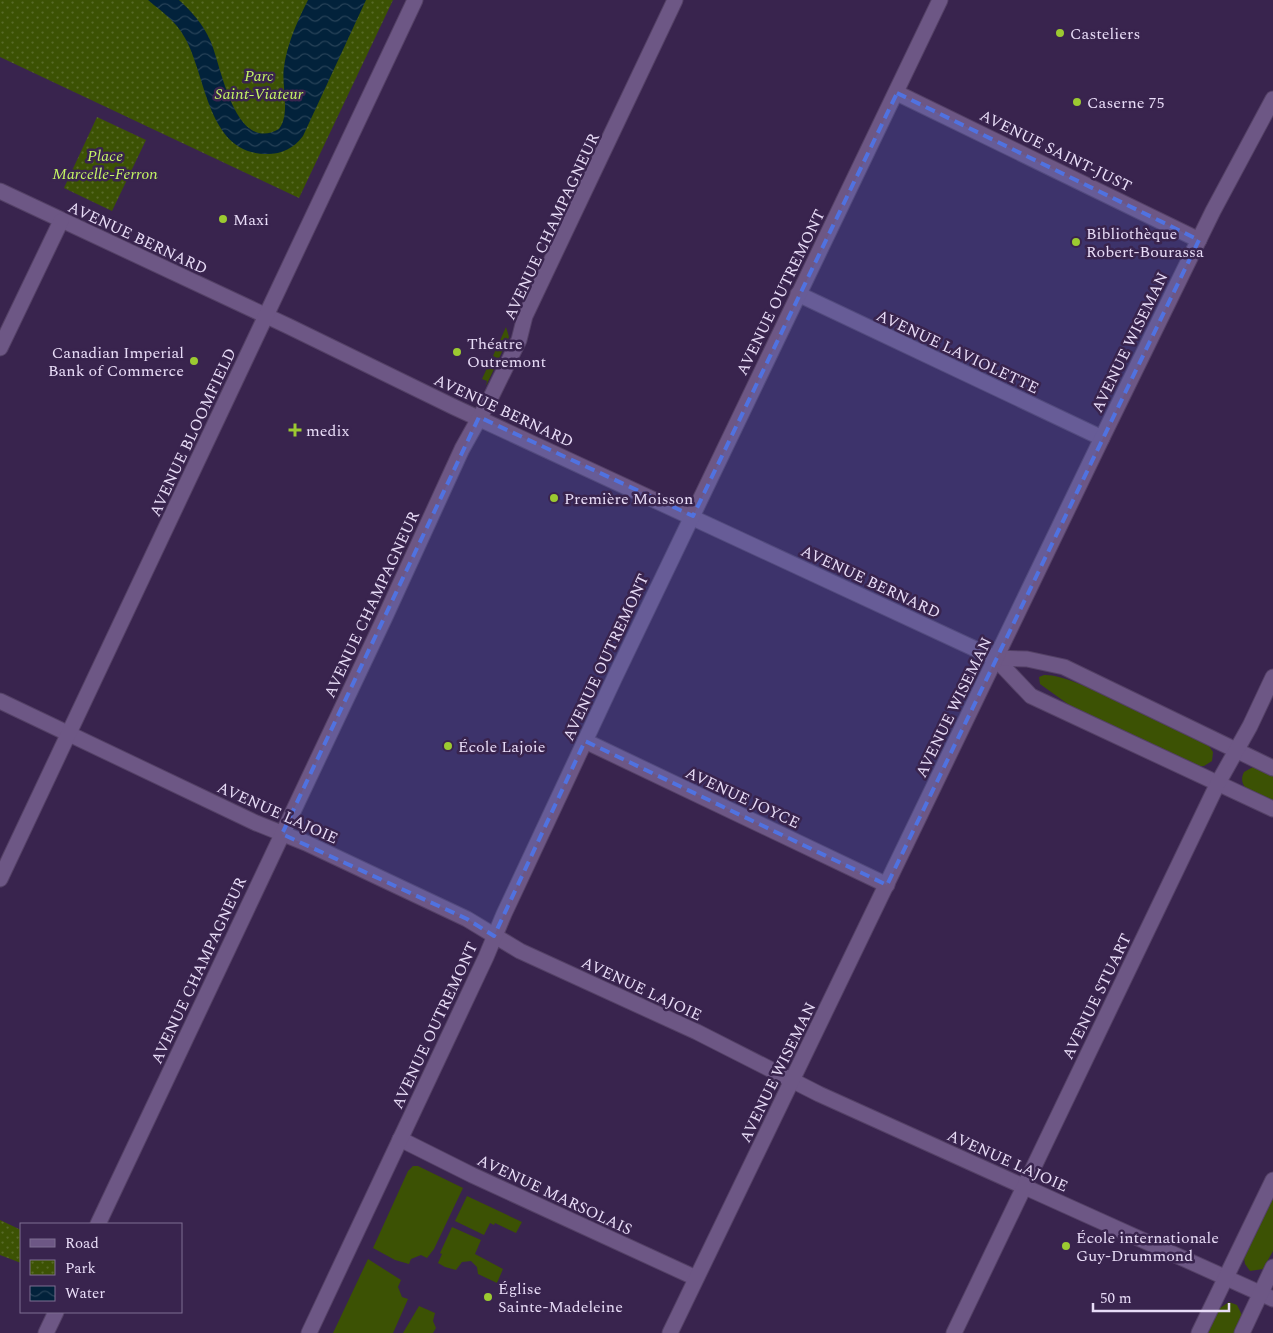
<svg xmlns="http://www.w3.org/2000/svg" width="1273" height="1333" viewBox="0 0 1273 1333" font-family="Spectral,serif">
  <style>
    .grass { fill: #3c5204 }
    .park { fill: url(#park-dots) }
    .water { fill: url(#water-waves) }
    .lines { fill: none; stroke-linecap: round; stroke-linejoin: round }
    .street-casing { stroke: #544166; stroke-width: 17 }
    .street { stroke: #6d5785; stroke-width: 15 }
    .marked { fill: #5072e0; fill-opacity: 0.2; stroke: #5072e0; stroke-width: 4; stroke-dasharray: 10 6; stroke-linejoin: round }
    .poi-dot { fill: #9cca31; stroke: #39244e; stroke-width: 2 }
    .labels { text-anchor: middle; stroke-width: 5; stroke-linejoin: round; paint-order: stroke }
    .poi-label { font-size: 16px; fill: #e8dcf7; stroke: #39244e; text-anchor: start }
    .park-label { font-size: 16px; font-style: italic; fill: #c5f664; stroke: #39244e }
    .street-label { font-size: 16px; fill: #e8dcf7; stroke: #39244e }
  </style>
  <defs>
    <pattern id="park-dots" width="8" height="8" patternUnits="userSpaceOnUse" patternTransform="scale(1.25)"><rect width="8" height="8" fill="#3c5204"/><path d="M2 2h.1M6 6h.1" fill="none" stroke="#586a29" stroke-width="1.8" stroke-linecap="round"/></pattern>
    <pattern id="water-waves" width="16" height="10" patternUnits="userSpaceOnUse" patternTransform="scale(1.25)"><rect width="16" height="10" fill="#02223b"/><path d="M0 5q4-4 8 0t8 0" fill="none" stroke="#274258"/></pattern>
  </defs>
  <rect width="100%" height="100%" fill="#39244e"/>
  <!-- grass -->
  <g class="grass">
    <path d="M506,327L509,337L486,386L487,381L482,379L488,366L493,368L497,358L493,356Z"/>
    <path d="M1044,675C1072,673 1175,729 1207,743L1213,752L1212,761L1204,766H1197L1072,707L1040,684L1039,677Z"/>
    <path d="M1253,767L1273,775V802C1260,796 1235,790 1244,772Z"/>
    <path d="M418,1166L463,1188L434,1249L427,1258L421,1255L411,1259L409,1264L395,1260L373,1248L408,1171L413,1166Z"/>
    <path d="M467,1196L522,1222L516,1233L495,1223L494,1225L490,1223L484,1235L455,1221Z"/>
    <path d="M1273,1197V1251L1263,1269L1250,1271L1245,1264L1244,1258Z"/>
    <path d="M452,1227L481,1240L475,1254L503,1269L497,1283L478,1274L477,1267L471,1261L462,1262L456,1270L445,1267L438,1263L442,1254L440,1253Z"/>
    <path d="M368,1259L401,1280L398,1287L402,1297L408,1299L393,1333H333Z"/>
    <path d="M1229,1302L1237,1305L1242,1315L1234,1333H1208L1220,1308Z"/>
    <path d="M419,1306L435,1313L433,1321L436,1328L433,1333H403Z"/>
  </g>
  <!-- park -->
  <g class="park">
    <path d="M0,0H393L299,198L0,57Z"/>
    <path d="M97,117L146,140L112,211L64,188Z"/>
    <path d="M0,1220L21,1230V1263L0,1255Z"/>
  </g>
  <!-- water -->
  <path class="water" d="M148,0H179C192,12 203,24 210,40C221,63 234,155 279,129C291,113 281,86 284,67C287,45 296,24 306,4L308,0H366L303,136C294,148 282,154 267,154C207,154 207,77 185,38C176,21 162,12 148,0Z"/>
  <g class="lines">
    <!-- street casing -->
    <g class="street-casing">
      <g id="street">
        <path d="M897,93L1199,240"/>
        <path d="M0,191L288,326L454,407L984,653L995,658L1031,696L1273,809"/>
        <path d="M798,294L1102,438"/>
        <path d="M0,348L61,221"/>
        <path d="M995,658L1027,659L1064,667L1273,768"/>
        <path d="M0,701L256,823L306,843L467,919L520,951L697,1032L819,1094L1273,1299"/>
        <path d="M585,741L887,885"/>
        <path d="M0,879L415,0"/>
        <path d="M400,1139L472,1175L696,1278"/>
        <path d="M98,1224L385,617L462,449L491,397L519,340L525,316L675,0"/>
        <path d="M46,1333L56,1312"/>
        <path d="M309,1333L486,957L504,914L614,679L940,0"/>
        <path d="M670,1333L1102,438L1213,211L1273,99"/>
        <path d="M954,1333L1218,783L1250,726L1273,677"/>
        <path d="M1199,1333L1273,1180"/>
        <path d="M1242,1333L1273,1267"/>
      </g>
    </g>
    <!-- street -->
    <use href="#street" class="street"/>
  </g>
  <!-- marked area -->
  <path class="marked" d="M897,93L1199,240L887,885L585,741L494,936L467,919L282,834L479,417L693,516Z"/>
  <!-- markers -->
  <g class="poi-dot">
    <circle cx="1060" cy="33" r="5"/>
    <circle cx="1077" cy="102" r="5"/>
    <circle cx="223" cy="219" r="5"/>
    <circle cx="1076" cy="242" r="5"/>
    <circle cx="457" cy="352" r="5"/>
    <circle cx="194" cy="361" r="5"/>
    <path d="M292.5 422.5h5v5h5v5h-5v5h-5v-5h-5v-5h5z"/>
    <circle cx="554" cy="498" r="5"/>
    <circle cx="448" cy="746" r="5"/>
    <circle cx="1066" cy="1246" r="5"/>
    <circle cx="488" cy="1297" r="5"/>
  </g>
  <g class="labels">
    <!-- poi labels -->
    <g class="poi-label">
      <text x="1070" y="39">Casteliers</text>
      <text x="1087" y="108">Caserne 75</text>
      <text x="233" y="225">Maxi</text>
      <text x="1086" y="239">Bibliothèque<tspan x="1086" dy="18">Robert-Bourassa</tspan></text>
      <text x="467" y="349">Théatre<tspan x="467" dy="18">Outremont</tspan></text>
      <text x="184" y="358" text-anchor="end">Canadian Imperial<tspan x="184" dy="18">Bank of Commerce</tspan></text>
      <text x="306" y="436">medix</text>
      <text x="564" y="504">Première Moisson</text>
      <text x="458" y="752">École Lajoie</text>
      <text x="1076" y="1243">École internationale<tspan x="1076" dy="18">Guy-Drummond</tspan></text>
      <text x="498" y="1294">Église<tspan x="498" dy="18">Sainte-Madeleine</tspan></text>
    </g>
    <!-- park labels -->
    <g class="park-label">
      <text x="259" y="81">Parc<tspan x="259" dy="18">Saint-Viateur</tspan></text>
      <text x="105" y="161">Place<tspan x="105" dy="18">Marcelle-Ferron</tspan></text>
    </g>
    <!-- street labels -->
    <g class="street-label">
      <text transform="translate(1056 150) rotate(26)" y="6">AVENUE SAINT-JUST</text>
      <text transform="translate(551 226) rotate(-65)" y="6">AVENUE CHAMPAGNEUR</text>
      <text transform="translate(138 237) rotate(25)" y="6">AVENUE BERNARD</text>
      <text transform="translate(780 292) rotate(-64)" y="6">AVENUE OUTREMONT</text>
      <text transform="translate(1129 342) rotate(-64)" y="6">AVENUE WISEMAN</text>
      <text transform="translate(958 351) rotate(25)" y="6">AVENUE LAVIOLETTE</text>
      <text transform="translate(504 410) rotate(25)" y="6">AVENUE BERNARD</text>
      <text transform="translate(192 432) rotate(-65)" y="6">AVENUE BLOOMFIELD</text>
      <text transform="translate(871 581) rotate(25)" y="6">AVENUE BERNARD</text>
      <text transform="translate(371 604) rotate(-65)" y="6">AVENUE CHAMPAGNEUR</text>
      <text transform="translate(605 657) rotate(-65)" y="6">AVENUE OUTREMONT</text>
      <text transform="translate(953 707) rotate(-64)" y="6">AVENUE WISEMAN</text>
      <text transform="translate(743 797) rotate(25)" y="6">AVENUE JOYCE</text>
      <text transform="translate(278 812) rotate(24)" y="6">AVENUE LAJOIE</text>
      <text transform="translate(198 970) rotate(-65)" y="6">AVENUE CHAMPAGNEUR</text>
      <text transform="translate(642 988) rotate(25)" y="6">AVENUE LAJOIE</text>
      <text transform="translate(1096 996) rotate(-64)" y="6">AVENUE STUART</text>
      <text transform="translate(434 1025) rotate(-65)" y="6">AVENUE OUTREMONT</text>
      <text transform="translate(777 1072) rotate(-64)" y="6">AVENUE WISEMAN</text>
      <text transform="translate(1008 1160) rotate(24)" y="6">AVENUE LAJOIE</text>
      <text transform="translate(555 1194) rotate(25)" y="6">AVENUE MARSOLAIS</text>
    </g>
  </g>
  <!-- legend -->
  <rect x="20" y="1223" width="162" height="90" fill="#39244e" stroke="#7f6e92"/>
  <rect x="30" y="1239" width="25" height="8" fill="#6d5785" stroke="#7f6e92"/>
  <text x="65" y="1248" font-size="15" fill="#e8dcf7">Road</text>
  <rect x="30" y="1260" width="25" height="15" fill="url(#park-dots)" stroke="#7f6e92"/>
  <text x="65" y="1273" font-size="15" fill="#e8dcf7">Park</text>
  <rect x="30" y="1286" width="25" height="15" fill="url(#water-waves)" stroke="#7f6e92"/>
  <text x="65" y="1298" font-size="15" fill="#e8dcf7">Water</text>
  <!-- scale -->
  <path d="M1093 1303v8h136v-8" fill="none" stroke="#e8dcf7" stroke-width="2.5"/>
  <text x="1100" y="1303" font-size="15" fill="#e8dcf7" stroke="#39244e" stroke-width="4" paint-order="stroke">50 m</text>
</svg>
